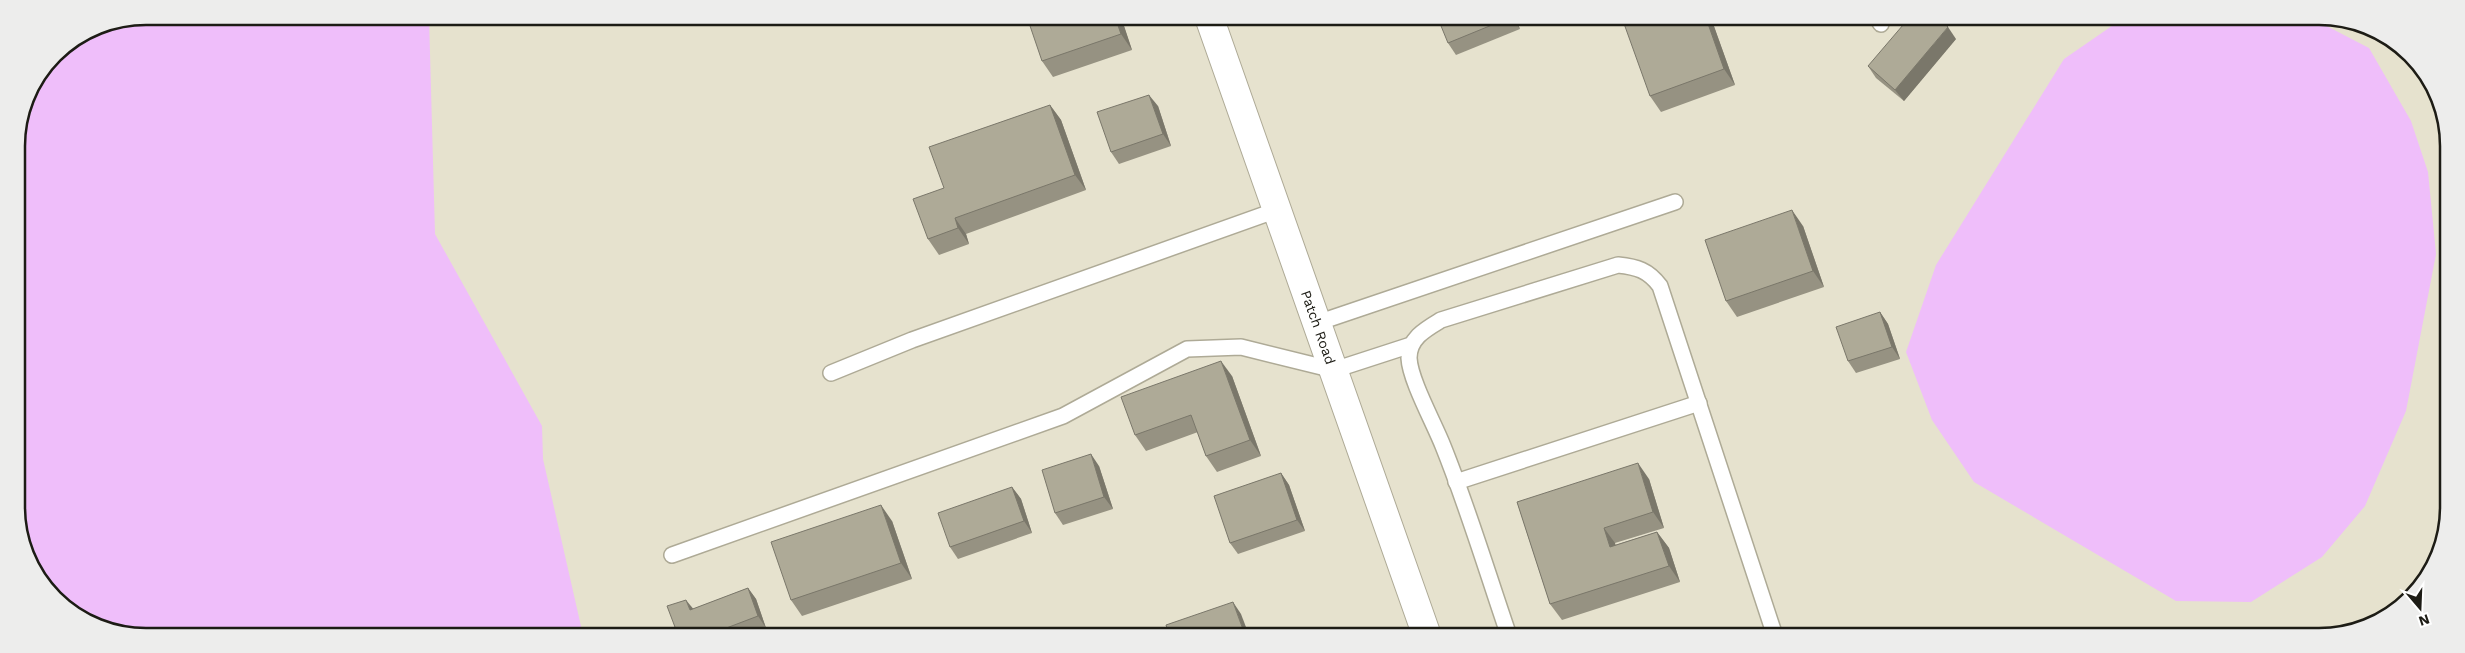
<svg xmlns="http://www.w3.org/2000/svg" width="2465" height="653" viewBox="0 0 2465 653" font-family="'Work Sans',sans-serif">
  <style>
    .green { fill: #efbefa }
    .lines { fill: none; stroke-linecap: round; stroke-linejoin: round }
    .lane-casing { stroke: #aeaa96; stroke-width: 18 }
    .street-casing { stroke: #aeaa96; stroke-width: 30 }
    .lane { stroke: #fff; stroke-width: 15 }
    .street { stroke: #fff; stroke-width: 28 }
    .wall { fill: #969282 }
    .shaded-wall { fill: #7a776a }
    .building { fill: #aeaa97; stroke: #7a776a }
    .labels { text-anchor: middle; stroke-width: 5; stroke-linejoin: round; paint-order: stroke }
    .street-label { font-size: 14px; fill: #1d1c15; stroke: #fff }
    .rim { fill: none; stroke: #1d1c15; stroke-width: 2.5 }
  </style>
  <rect width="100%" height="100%" fill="#e6e2ce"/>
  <!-- green -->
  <g class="green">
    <path d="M146,16L429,17L435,234L542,426L543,459L583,635L120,634L54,599L19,533L17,137L26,96L54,54L96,26Z"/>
    <path d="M2122,19L2315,20L2369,48L2411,121L2428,172L2436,254L2406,411L2365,506L2322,557L2251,602L2176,601L1974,482L1932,420L1906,352L1936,265L2064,59Z"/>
  </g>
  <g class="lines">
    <!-- lane casing -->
    <g class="lane-casing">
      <g id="lane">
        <path d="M1877,18L1881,24"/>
        <path d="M1317,323L1675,202"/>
        <path d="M831,373L912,340L1277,210"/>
        <path d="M1456,482L1699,403"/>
        <path d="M672,555L1063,416L1187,349L1241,347L1334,370L1411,345"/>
        <path d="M1509,636C1487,572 1468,508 1443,446C1434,423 1410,380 1409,358C1409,338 1426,329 1441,320L1618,265C1637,267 1648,270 1660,286L1775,636"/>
      </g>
    </g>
    <!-- street casing -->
    <g class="street-casing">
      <g id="street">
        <path id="s1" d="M1209,17L1427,636"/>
      </g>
    </g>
    <!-- lane -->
    <use href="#lane" class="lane"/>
    <!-- street -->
    <use href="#street" class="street"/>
  </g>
  <!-- wall -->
  <g class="wall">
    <path d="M1121,17L1132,50L1053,77L1042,61Z"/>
    <path d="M1446,18H1515L1520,29L1456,55L1448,43Z"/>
    <path d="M1711,18L1735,85L1661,112L1650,96Z"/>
    <path d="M1956,39L1904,101L1876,78L1868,66Z"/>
    <path d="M1050,105L1061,120L1086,190L966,234L969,244L939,255L928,239L944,188Z"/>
    <path d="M1158,106L1171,146L1119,164L1111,152Z"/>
    <path d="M1803,226L1824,287L1737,317L1726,301Z"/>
    <path d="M1880,312L1888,324L1900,359L1856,373L1848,361Z"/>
    <path d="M1232,376L1261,456L1217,472L1206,456L1198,432L1146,451L1135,435Z"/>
    <path d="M1099,466L1113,509L1063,525L1055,513Z"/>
    <path d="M1281,473L1289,485L1305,531L1238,554L1230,543Z"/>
    <path d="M1649,479L1664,528L1615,543V545L1657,532L1669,548L1680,582L1562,620L1550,604L1517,502Z"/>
    <path d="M1012,487L1021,499L1032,533L958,559L950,547Z"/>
    <path d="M892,521L912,579L802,616L791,600Z"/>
    <path d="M748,588L756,599L766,628L747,635H678L693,609Z"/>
  </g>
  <!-- shaded-wall -->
  <g class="shaded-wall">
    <path d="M1115,17H1121L1132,50L1121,34Z"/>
    <path d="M1512,18H1515L1520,29Z"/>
    <path d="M1706,18H1711L1735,85L1724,69Z"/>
    <path d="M1948,27L1956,39L1904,101L1895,90Z"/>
    <path d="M1149,95L1158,106L1171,146L1163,134Z"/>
    <path d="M1050,105L1061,120L1086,190L1075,175Z"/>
    <path d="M1792,210L1803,226L1824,287L1813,271Z"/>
    <path d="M955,218L966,234L969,244L958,228Z"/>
    <path d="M1880,312L1888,324L1900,359L1892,347Z"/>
    <path d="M1221,361L1232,376L1261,456L1250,440Z"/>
    <path d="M1091,454L1099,466L1113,509L1104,497Z"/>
    <path d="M1638,463L1649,479L1664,528L1653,512Z"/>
    <path d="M1281,473L1289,485L1305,531L1297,520Z"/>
    <path d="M1012,487L1021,499L1032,533L1024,521Z"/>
    <path d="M881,505L892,521L912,579L901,563Z"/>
    <path d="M1604,528L1615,543L1621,563L1610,547Z"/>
    <path d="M1657,532L1669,548L1680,582L1669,566Z"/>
    <path d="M748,588L756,599L766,628L758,616Z"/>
    <path d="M686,600L695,611L690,610Z"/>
    <path d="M1233,602L1241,614L1249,635H1245Z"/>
  </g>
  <!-- building -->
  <g class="building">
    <path d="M1027,17H1115L1121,34L1042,61Z"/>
    <path d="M1446,18H1509L1448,43L1439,21Z"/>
    <path d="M1622,18H1706L1724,69L1650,96Z"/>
    <path d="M1909,18H1938L1948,27L1895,90L1868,66Z"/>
    <path d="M1149,95L1163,134L1111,152L1097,112Z"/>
    <path d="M1050,105L1075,175L955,218L958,228L928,239L913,199L944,188L929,147Z"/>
    <path d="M1792,210L1813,271L1726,301L1705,240Z"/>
    <path d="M1880,312L1892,347L1848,361L1836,327Z"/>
    <path d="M1221,361L1250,440L1206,456L1191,415L1135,435L1121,397Z"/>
    <path d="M1091,454L1104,497L1055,513L1042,470Z"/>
    <path d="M1638,463L1653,512L1604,528L1610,547L1657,532L1669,566L1550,604L1517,502Z"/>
    <path d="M1281,473L1297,520L1230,543L1214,496Z"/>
    <path d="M1012,487L1024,521L950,547L938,513Z"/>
    <path d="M881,505L901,563L791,600L771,542Z"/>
    <path d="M748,588L758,616L708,635H678L667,606L686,600L690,610Z"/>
    <path d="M1233,602L1245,635H1169L1166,625Z"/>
  </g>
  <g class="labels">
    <!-- street labels -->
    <g class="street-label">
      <text dy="5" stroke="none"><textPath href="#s1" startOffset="329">Patch Road</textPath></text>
    </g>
  </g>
  <!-- crop -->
  <path d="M0 0H2465V653H0ZM146 25H2319A121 121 0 0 1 2440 146V507A121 121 0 0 1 2319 628H146A121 121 0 0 1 25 507V146A121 121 0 0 1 146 25Z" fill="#ededec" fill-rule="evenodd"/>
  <path class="rim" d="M146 25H2319A121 121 0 0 1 2440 146V507A121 121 0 0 1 2319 628H146A121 121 0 0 1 25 507V146A121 121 0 0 1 146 25Z"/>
  <!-- north arrow -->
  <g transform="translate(2420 608) rotate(161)" stroke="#ffffff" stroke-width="4" paint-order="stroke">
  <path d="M0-4L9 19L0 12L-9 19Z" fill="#1d1c15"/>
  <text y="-8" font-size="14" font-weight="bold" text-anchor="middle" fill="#1d1c15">N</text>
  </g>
</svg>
